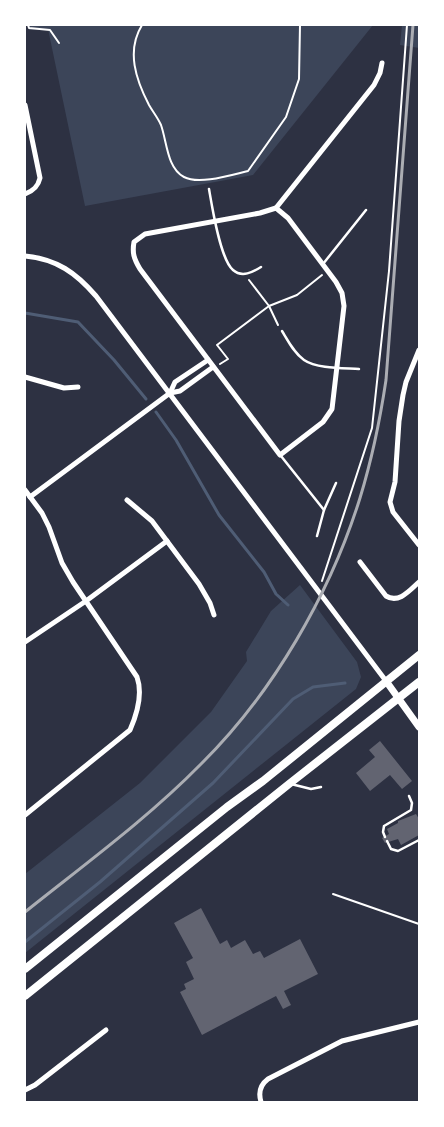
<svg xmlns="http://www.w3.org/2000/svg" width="444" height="1127" viewBox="0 0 444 1127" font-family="Spectral,serif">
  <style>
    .green { fill: #3c4559 }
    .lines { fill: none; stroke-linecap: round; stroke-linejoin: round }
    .stream { stroke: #4f5d75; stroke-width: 3 }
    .building { fill: #626471 }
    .path { stroke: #fff; stroke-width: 2 }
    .service { stroke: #fff; stroke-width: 2.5 }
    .minor { stroke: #fff; stroke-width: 5 }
    .tertiary { stroke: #fff; stroke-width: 7 }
    .secondary { stroke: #fff; stroke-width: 8 }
    .rail { stroke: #abadb3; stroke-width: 3 }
  </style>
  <rect width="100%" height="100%" fill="#2d3142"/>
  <!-- green -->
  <g class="green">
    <path d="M28,25H373L253,175L85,206L48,29L29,30Z"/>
    <path d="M402,25H419V48L400,45Z"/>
    <path d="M300,585L357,662L361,677L356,689L25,953V874L140,783L211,712L247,661L246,652L271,611Z"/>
  </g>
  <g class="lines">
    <!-- stream -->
    <g class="stream">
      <path d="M25,313L78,322L114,360L146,399"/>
      <path d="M156,412L176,440L219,515L264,572L276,594L288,605"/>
      <path d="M25,942L100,882L213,783L293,699L313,687L345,683"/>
    </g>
  </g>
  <!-- building -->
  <g class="building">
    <path d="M380,741L412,781L402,789L390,775L370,791L356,773L375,757L369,750Z"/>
    <path d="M416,814L419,819V835L401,845L398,839L385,843L382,838L389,834L387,829L398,823V821Z"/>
    <path d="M201,908L220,944L227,940L231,948L245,940L253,954L260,951L264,958L300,939L318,974L284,991L291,1005L283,1009L276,996L202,1035L180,992L186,989L184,984L194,979L186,962L193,958L174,923Z"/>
  </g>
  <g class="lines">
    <!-- path -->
    <g class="path">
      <path d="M28,25L29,28L50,30L59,43"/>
      <path d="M142,25C126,51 136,80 149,105C153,112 158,118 161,125C167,142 167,168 184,177C199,185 231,175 248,171L286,117L299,79L300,25"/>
      <path d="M278,325L269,306L297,295L322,275"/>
      <path d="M220,364L228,359L217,345L269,306L249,280"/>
      <path d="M322,581L372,428L389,271L407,25"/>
      <path d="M333,894L419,924"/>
    </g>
    <!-- service -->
    <g class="service">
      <path d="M209,189C212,206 220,259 233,270C242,278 253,272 261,267"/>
      <path d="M323,264L366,210"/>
      <path d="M282,331C288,341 294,353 304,360C317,369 344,368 359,369"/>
      <path d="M281,456L324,510L317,536"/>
      <path d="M324,510L336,483"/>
      <path d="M291,784L311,789L321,787"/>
      <path d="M385,837L383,832L384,826L411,810L412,803L409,796"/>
      <path d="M387,841L391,849L398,851L419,840"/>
    </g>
    <!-- minor -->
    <g class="minor">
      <path d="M25,105L40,178C38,187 33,191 25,194"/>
      <path d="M276,208L288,218L336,282L342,293L344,306L332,409L323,422L280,455L140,269C134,259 132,253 134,242L145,234L260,213Z"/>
      <path d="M276,208L374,85L380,73L382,63"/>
      <path d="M25,256C57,259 76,273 96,296L386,681"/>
      <path d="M419,350L406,382L403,395L399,421L395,482L390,502L393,512L419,545"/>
      <path d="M25,377L64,388L78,387"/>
      <path d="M170,393L175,382L208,360"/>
      <path d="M25,490L42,513L49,527L62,563L73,582L137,677C143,694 137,714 130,730L25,815"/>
      <path d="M30,497L170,393L180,391L213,367"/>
      <path d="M127,500L152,521L199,584L210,603L214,615"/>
      <path d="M360,562L386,596C399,604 410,590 419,582"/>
      <path d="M25,642L86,601L167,541"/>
      <path d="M25,1090L35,1085L106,1030"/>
      <path d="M261,1102C258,1092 260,1085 268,1079L342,1041L419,1022"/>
    </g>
    <!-- tertiary -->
    <path class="tertiary" d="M386,681L419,727"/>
    <!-- secondary -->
    <g class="secondary">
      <path d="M25,969L227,807L263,781L419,655"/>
      <path d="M25,996L289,784L419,682"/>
    </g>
    <!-- rail -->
    <path class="rail" d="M25,912C85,864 147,819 201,764C273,693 330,594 360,498C372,459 380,420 386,380L413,25"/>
  </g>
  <!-- border -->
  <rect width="444" height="1127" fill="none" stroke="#ffffff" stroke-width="52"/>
</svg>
